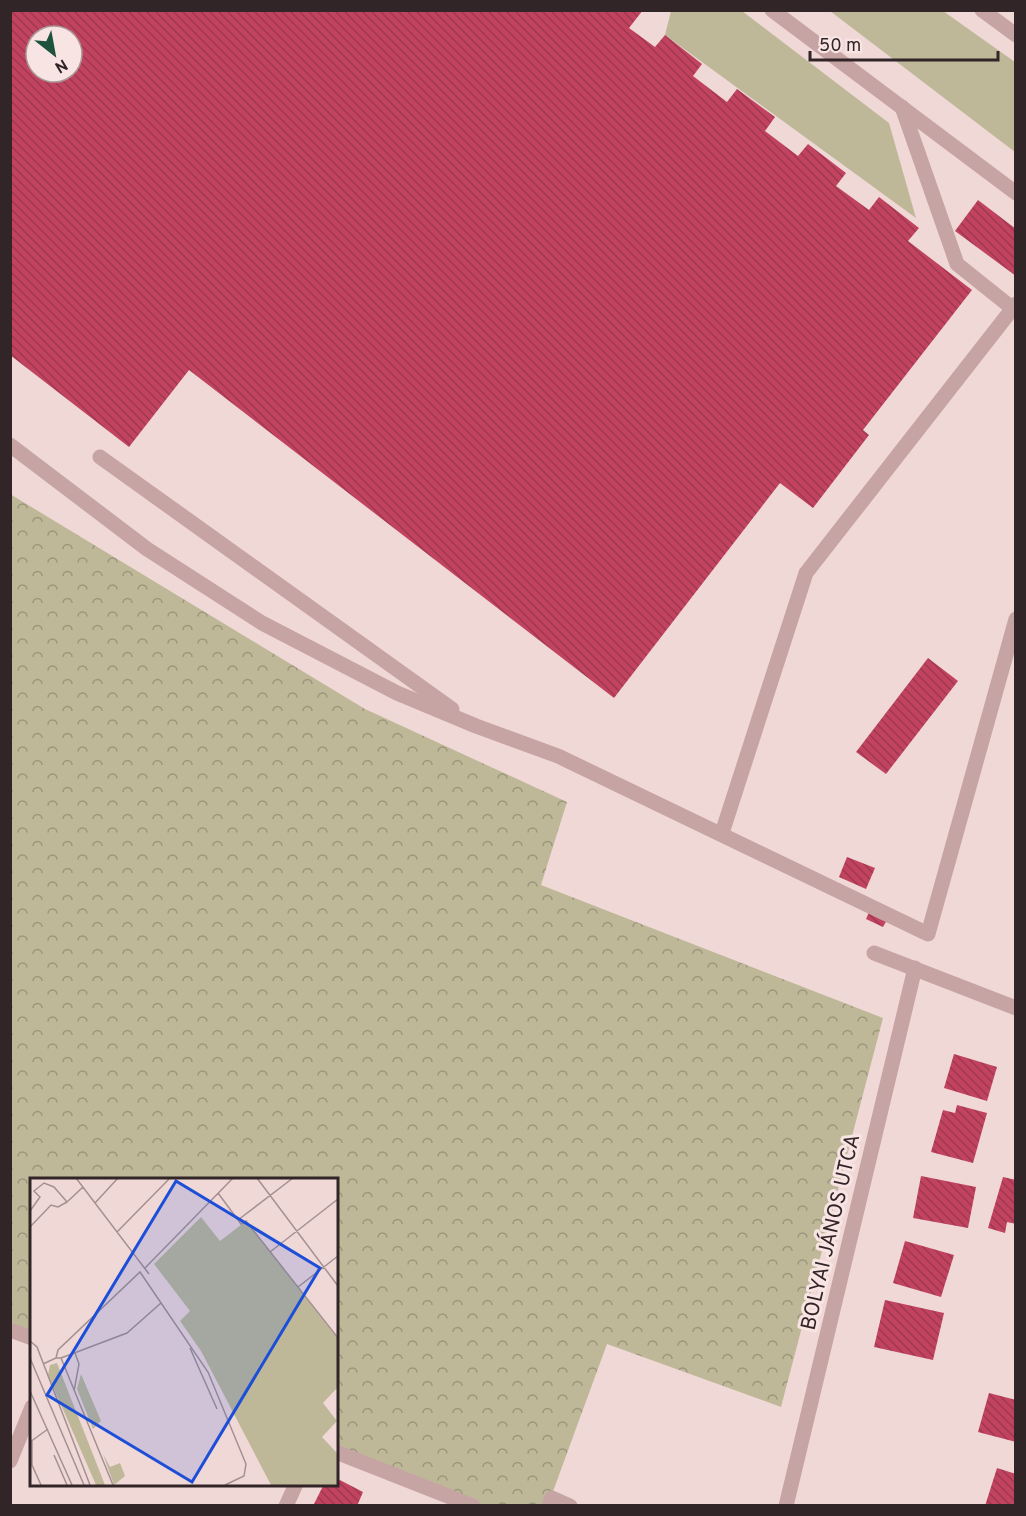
<svg xmlns="http://www.w3.org/2000/svg" width="1026" height="1516" viewBox="0 0 1026 1516" font-family="Overpass,sans-serif">
  <style>
    .green { fill: #beb898 }
    .forest { fill: url(#forest-crowns) }
    .building { fill: url(#building-back-hatch); fill-rule: evenodd }
    .lines { fill: none; stroke-linecap: round; stroke-linejoin: round }
    .minor { stroke: #c7a4a4; stroke-width: 15 }
    .labels { text-anchor: middle; stroke-width: 6; stroke-linejoin: round; paint-order: stroke }
    .street-label { font-size: 21px; fill: #322527; stroke: #f8e4e3 }
    .inset-road { fill: none; stroke: #a49091; stroke-width: 1.5 }
    .view { fill: #1d4ed8; fill-opacity: 0.15; stroke: #1d4ed8; stroke-width: 3 }
    .inset-edge { fill: none; stroke: #322527; stroke-width: 3 }
  </style>
  <defs>
    <pattern id="forest-crowns" width="20" height="18" patternUnits="userSpaceOnUse" patternTransform="scale(1.5)"><rect width="20" height="18" fill="#beb898"/><path d="M2 6a3 3 0 1 1 6 0M12 15a3 3 0 1 1 6 0" fill="none" stroke="#9b957c"/></pattern>
    <pattern id="building-back-hatch" width="6" height="6" patternUnits="userSpaceOnUse" patternTransform="scale(1.5)"><rect width="6" height="6" fill="#c24360"/><path d="M-1 5l2 2M0 0l6 6M5-1l2 2" fill="none" stroke="#9e384f"/></pattern>
  </defs>
  <rect width="100%" height="100%" fill="#f0d8d7"/>
  <!-- green -->
  <g class="green">
    <path d="M671,11H742L889,123L916,218L665,35Z"/>
    <path d="M830,11H943L1015,62V152Z"/>
  </g>
  <!-- forest -->
  <path class="forest" d="M10,494L365,709L567,802L541,885L883,1018L781,1407L607,1344L548,1505H473L336,1452V1180H32L31,1338L11,1330Z"/>
  <!-- building -->
  <g class="building">
    <path d="M10,10H643L629,28L655,47L665,35L702,64L693,76L727,102L737,89L775,117L765,131L798,156L808,144L846,173L836,186L869,210L879,197L919,228L908,241L972,290L863,430L869,435L813,508L780,483L614,698L189,370L129,447L10,355ZM36,36H72V72H36Z"/>
    <path d="M978,200L1016,229V276L955,231Z"/>
    <path d="M928,658L958,681L886,774L856,752Z"/>
    <path d="M847,857L875,868L866,889L839,877Z"/>
    <path d="M870,910L888,918L883,927L866,919Z"/>
    <path d="M954,1054L997,1067L987,1101L944,1088Z"/>
    <path d="M957,1105L987,1113L973,1163L931,1152L943,1110L955,1113Z"/>
    <path d="M921,1176L976,1187L968,1228L913,1218Z"/>
    <path d="M1003,1177L1016,1180V1224L1007,1222L1005,1233L988,1228Z"/>
    <path d="M905,1241L954,1255L941,1297L893,1283Z"/>
    <path d="M885,1300L944,1313L933,1360L874,1347Z"/>
    <path d="M989,1393L1016,1400V1442L978,1432Z"/>
    <path d="M997,1468L1016,1474V1506H985Z"/>
    <path d="M336,1478L363,1492L357,1506H313L324,1484H336Z"/>
  </g>
  <g class="lines">
    <!-- minor -->
    <g class="minor">
      <path d="M772,10L1016,193"/>
      <path d="M982,10L1016,35"/>
      <path d="M902,107L957,264L1012,308"/>
      <path d="M10,445L147,549L262,623L397,693L476,726L558,756L928,934L1016,619"/>
      <path d="M100,457L452,709"/>
      <path d="M722,833L806,573L1016,304"/>
      <path d="M874,953L1016,1008"/>
      <path d="M10,1330L32,1338"/>
      <path d="M336,1452L473,1506"/>
      <path d="M10,1461L32,1407"/>
      <path d="M286,1506L296,1484"/>
      <path d="M549,1506L552,1498L570,1506"/>
      <path d="M786,1506L915,968"/>
    </g>
  </g>
  <g class="labels">
    <!-- street labels -->
    <g class="street-label">
      <text transform="translate(830 1232) rotate(-77)" y="7">BOLYAI JÁNOS UTCA</text>
    </g>
  </g>
  <!-- overview -->
  <g transform="translate(30 1178)">
    <rect width="308" height="308" fill="#f0d8d7"/>
    <path d="M27,185L75,307H66L18,197L20,187ZM51,196L71,243L63,251L47,211ZM73,276L80,289L90,285L95,298L84,307Z" fill="#beb898"/>
    <path d="M171,39L190,63L216,43L307,160V210L293,225L307,243L292,259L307,275V307H241L171,173L150,143L160,133L124,86Z" fill="#beb898"/>
    <path class="inset-road" d="M46,0L119,96M227,0L308,108M188,15L208,42M65,25L88,0M0,33L10,19L4,13L14,5L24,9L37,24L53,9M208,42L211,46L216,43L308,160M208,42L263,0M0,49L21,27L28,29L37,24M87,54L140,0M240,74L308,21M115,90L203,0M268,109L308,78M0,163L7,169L60,307M160,170L187,231M0,180L54,307M26,180H31L83,307M31,180L97,155L131,125M13,186L26,180L28,172L110,94L178,194L216,286L214,298L195,307M0,213L42,307M44,213L49,186L45,175M2,263V287L11,307M0,264L18,251M24,277L37,307"/>
    <path class="view" d="M146,3L290,90L162,304L17,217Z"/>
    <rect width="308" height="308" class="inset-edge"/>
  </g>
  <!-- border -->
  <rect width="1026" height="1516" fill="none" stroke="#322527" stroke-width="24"/>
  <!-- north arrow -->
  <g transform="translate(54 54) rotate(149)"><circle r="28" fill="#f8e4e3" stroke="#a99898" stroke-width="1.5"/>
  <path d="M0-4.5L10 22L0 15L-10 22Z" fill="#1d523c"/>
  <text y="-9" font-size="16" font-weight="bold" text-anchor="middle" fill="#322527">N</text>
  </g>
  <!-- scale -->
  <path d="M810 51v9h188v-9" fill="none" stroke="#322527" stroke-width="3"/>
  <text x="819" y="51" font-size="18" fill="#322527" stroke="#f8e4e3" stroke-width="4.5" paint-order="stroke">50 m</text>
</svg>
